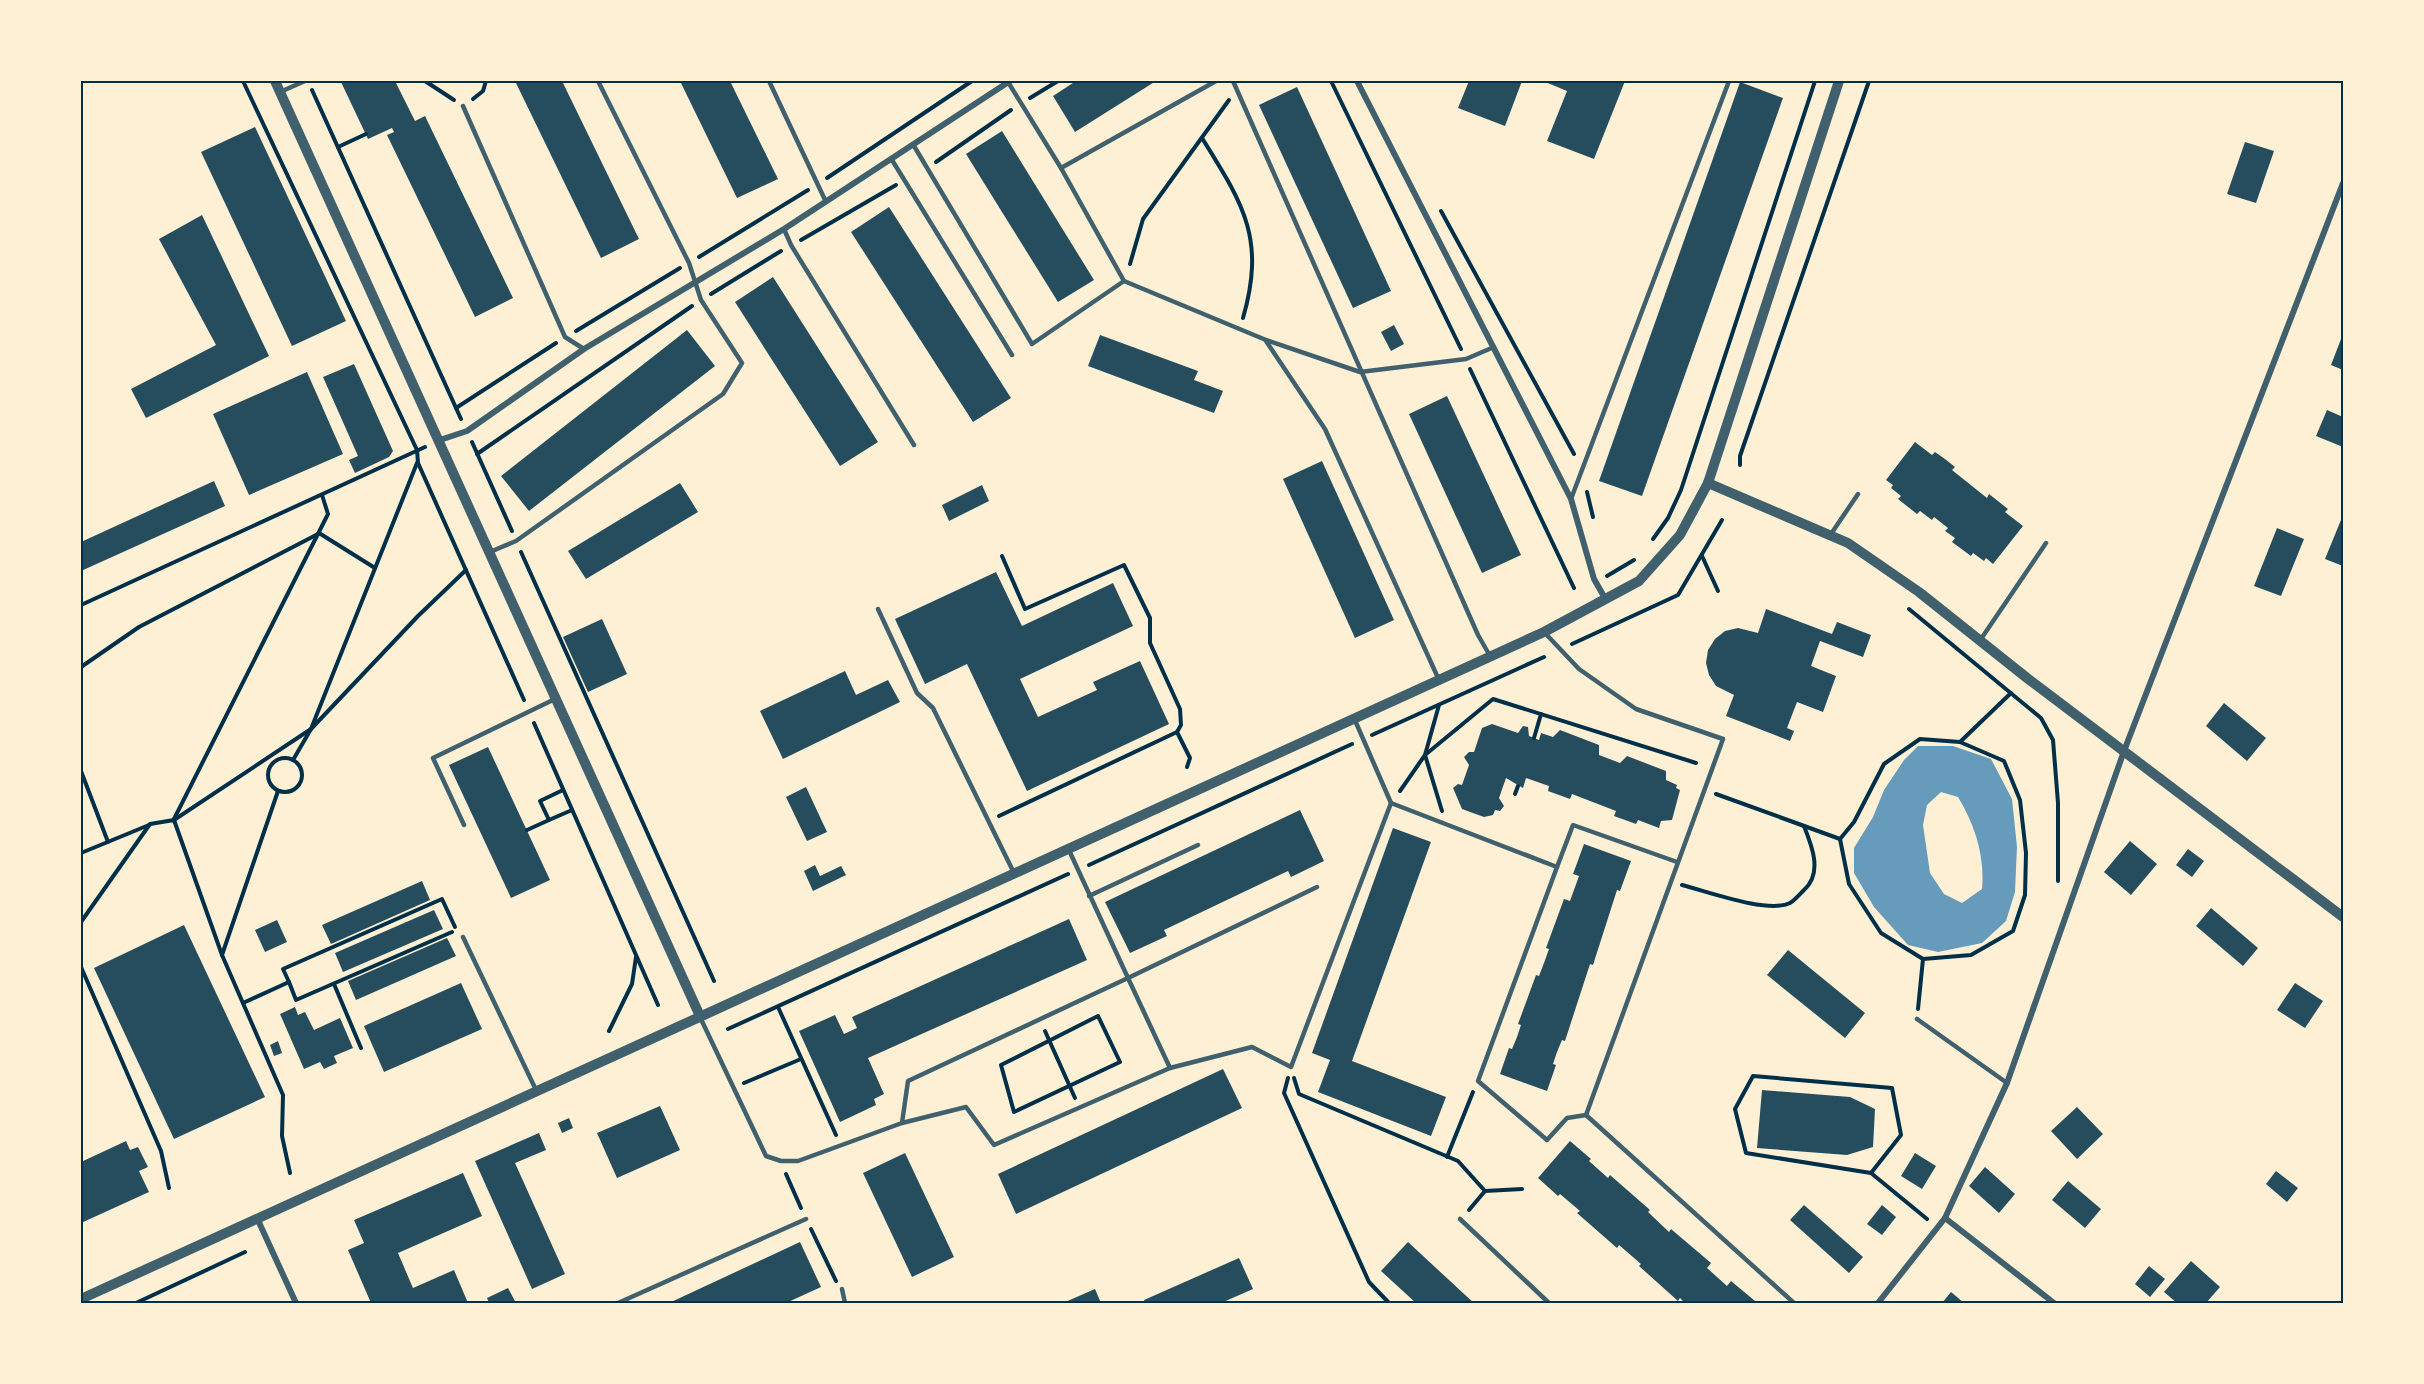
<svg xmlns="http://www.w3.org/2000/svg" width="2424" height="1384" viewBox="0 0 2424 1384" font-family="'Nunito Sans',sans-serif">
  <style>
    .water { fill: #669bbc; fill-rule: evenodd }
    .building { fill: #264d5e }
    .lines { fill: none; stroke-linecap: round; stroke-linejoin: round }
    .path { stroke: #003049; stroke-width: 4 }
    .service { stroke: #3f606c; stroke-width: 4.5 }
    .minor { stroke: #3f606c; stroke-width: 6 }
    .tertiary { stroke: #3f606c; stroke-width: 10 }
    .neatline { fill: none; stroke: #003049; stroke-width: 2 }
  </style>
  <rect width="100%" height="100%" fill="#fdf0d5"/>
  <!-- water -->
  <path class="water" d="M1918,746H1953L1991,759L2012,799L2017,847L2015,892L2006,921L1982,943L1938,952L1908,945L1874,907L1854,873V848L1873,817L1884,790L1904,760ZM1941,792L1958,797C1975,825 1985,856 1982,889L1962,903L1944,894L1930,873L1923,825L1927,805Z"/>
  <!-- building -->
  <g class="building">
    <path d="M395,81L415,121L425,116L513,298L475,317L387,135L394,132L392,128L368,139L341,82Z"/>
    <path d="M515,81H562L639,239L601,258Z"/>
    <path d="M680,81H730L778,179L737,198Z"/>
    <path d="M1076,81H1156L1075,132L1053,96Z"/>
    <path d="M1469,81H1522L1505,126L1458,108Z"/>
    <path d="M1543,81H1625L1594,159L1547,141L1567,91Z"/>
    <path d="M1740,82L1783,98L1642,496L1599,481Z"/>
    <path d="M1297,87L1391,291L1353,308L1259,105Z"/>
    <path d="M255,127L346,321L292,346L201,152Z"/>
    <path d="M1002,131L1094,280L1058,302L966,154Z"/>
    <path d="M2245,142L2274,151L2256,203L2227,194Z"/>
    <path d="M889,207L1011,398L973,422L851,232Z"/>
    <path d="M202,215L269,356L146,418L131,389L216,345L159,239Z"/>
    <path d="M773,277L878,442L840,466L735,302Z"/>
    <path d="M1394,325L1404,344L1391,351L1381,332Z"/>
    <path d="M687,330L715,366L529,511L501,476Z"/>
    <path d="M1100,335L1198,371L1194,380L1223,391L1214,413L1088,366Z"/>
    <path d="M2341,339L2343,340V370L2331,365Z"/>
    <path d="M354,364L393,451L389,457L355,473L349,460L358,456L323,377Z"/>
    <path d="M307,372L343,454L249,495L213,414Z"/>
    <path d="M1447,396L1521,555L1482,573L1409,414Z"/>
    <path d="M2327,410L2343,417V447L2316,436Z"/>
    <path d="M1915,442L1932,455L1935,452L1945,459L1955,467L1952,470L1987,498L1989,494L2008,509L2005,512L2023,526L1993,564L1986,558L1984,561L1973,553L1971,556L1952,542L1955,538L1945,531L1948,528L1934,517L1932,520L1920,511L1917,514L1898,499L1901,496L1891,488L1893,485L1886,480Z"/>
    <path d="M1322,461L1394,620L1355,638L1283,479Z"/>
    <path d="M214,481L225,506L81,571V542Z"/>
    <path d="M680,483L698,512L586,579L568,551Z"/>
    <path d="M982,485L989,501L949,521L942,505Z"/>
    <path d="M2343,515V566L2325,559Z"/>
    <path d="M2277,528L2304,539L2281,596L2254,586Z"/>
    <path d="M996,572L1022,626L1113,583L1133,626L1020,679L1038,717L1097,690L1093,682L1140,661L1169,724L1027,791L967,664L925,684L895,619Z"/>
    <path d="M1766,609L1832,634L1837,622L1871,635L1863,657L1820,641L1811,666L1836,676L1823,712L1797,702L1787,728L1794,731L1790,741L1726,716L1734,695L1716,686L1709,675L1706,663L1708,650L1715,639L1725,631L1738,628L1758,633Z"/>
    <path d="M602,619L627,674L588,692L563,637Z"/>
    <path d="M845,671L856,695L888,680L900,702L783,759L760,711Z"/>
    <path d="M2224,703L2266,738L2247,761L2206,726Z"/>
    <path d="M1492,724L1518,733L1523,726L1528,727L1529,736L1539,740L1541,733L1553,737L1560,730L1599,745V755L1620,763L1627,756L1666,771V780L1677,785L1676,788L1680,790L1672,820L1661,821L1659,828L1638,820L1636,824L1614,816L1616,811L1572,794L1570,799L1548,791L1549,786L1526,778L1523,788L1506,778L1499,798L1504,806L1500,811L1495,810L1493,815L1484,817L1462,809L1453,788L1458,784L1462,785L1469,765L1464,757L1469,752H1474L1482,728Z"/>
    <path d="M488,747L550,880L511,898L449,765Z"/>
    <path d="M806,787L827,832L807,841L786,797Z"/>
    <path d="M1300,810L1324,861L1291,877L1288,871L1164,930L1167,936L1130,953L1105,902Z"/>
    <path d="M1393,828L1431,842L1352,1061L1446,1097L1431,1136L1318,1092L1330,1060L1312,1053Z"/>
    <path d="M2130,841L2157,864L2131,895L2104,872Z"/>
    <path d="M1584,844L1631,861L1620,891L1617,890L1593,965L1590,964L1565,1041L1562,1040L1557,1052L1553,1064L1556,1065L1547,1091L1500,1074L1509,1048L1512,1049L1517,1037L1521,1025L1518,1024L1536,975L1539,976L1544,963L1549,949L1546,948L1564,899L1570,901L1579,876L1573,874Z"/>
    <path d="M2188,849L2204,861L2192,877L2176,865Z"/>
    <path d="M815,865L820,876L841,866L846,875L813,891L804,871Z"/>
    <path d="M422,881L430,900L331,944L322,925Z"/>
    <path d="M2211,908L2258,948L2243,966L2196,926Z"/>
    <path d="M434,910L443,929L343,972L335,953Z"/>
    <path d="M1069,919L1087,960L868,1058L884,1094L874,1099L876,1105L840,1122L799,1031L835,1015L844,1034L857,1028L852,1017Z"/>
    <path d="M277,920L287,942L265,952L255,930Z"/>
    <path d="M184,925L265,1097L174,1139L94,968Z"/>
    <path d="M447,938L456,956L356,1000L348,981Z"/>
    <path d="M1788,950L1865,1013L1845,1038L1767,975Z"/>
    <path d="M461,983L482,1029L384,1072L364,1026Z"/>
    <path d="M2295,983L2323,1001L2305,1028L2277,1010Z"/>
    <path d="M295,1007L298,1015L305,1012L314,1030L340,1018L353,1048L334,1056L337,1063L326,1068L324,1069L320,1062L304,1069L280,1014Z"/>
    <path d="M278,1041L282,1053L274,1056L270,1045Z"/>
    <path d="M1223,1069L1242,1108L1016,1214L998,1174Z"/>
    <path d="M1762,1090L1850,1097L1875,1109L1873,1147L1847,1155L1757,1148Z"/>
    <path d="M660,1106L680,1150L617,1178L597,1133Z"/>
    <path d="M2077,1107L2103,1134L2077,1159L2051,1131Z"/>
    <path d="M569,1118L573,1128L562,1133L558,1123Z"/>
    <path d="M539,1133L546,1150L515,1163L565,1274L532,1289L475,1161Z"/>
    <path d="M126,1141L130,1150L138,1147L148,1167L139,1171L149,1192L81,1223V1162Z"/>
    <path d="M1570,1141L1591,1159L1589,1161L1608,1178L1610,1175L1650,1210L1648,1212L1669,1232L1671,1229L1711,1263L1707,1268L1727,1286L1731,1281L1755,1301L1753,1303H1685L1680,1298L1678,1301L1639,1266L1641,1264L1619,1245L1617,1248L1577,1213L1580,1211L1560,1194L1558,1196L1538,1178Z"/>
    <path d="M905,1153L954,1257L912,1277L863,1173Z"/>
    <path d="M1915,1153L1936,1166L1922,1189L1901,1176Z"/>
    <path d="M1985,1167L2015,1194L1999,1213L1969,1186Z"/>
    <path d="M2276,1171L2298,1188L2287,1202L2266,1184Z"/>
    <path d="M463,1173L482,1216L398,1253L413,1288L454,1270L468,1303H371L348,1250L364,1243L354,1220Z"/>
    <path d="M2068,1181L2101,1209L2085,1228L2052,1200Z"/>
    <path d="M1804,1205L1863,1257L1849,1273L1790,1220Z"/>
    <path d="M1882,1205L1896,1217L1882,1235L1867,1224Z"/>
    <path d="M800,1242L821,1287L786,1303H669Z"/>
    <path d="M1408,1242L1463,1293L1474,1303H1416L1381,1271Z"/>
    <path d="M1239,1258L1253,1289L1221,1303H1145L1144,1300Z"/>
    <path d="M2191,1261L2220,1287L2206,1303H2177L2164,1292Z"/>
    <path d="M2149,1266L2165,1279L2150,1297L2135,1284Z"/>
    <path d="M508,1288L516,1303H489L487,1298Z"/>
    <path d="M1095,1289L1101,1303H1063Z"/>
    <path d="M1951,1292L1964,1303H1942Z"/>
  </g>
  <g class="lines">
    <!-- path -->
    <g class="path">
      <path d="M243,81L417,450L418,463L524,700"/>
      <path d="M425,81L454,100"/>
      <path d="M1331,81L1461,349"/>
      <path d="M312,90L461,419"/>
      <path d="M1030,98L1058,81"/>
      <path d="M473,99L483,91L486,81"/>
      <path d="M1202,138C1243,204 1266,238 1243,318"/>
      <path d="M338,147L366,134"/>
      <path d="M936,162L1011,110"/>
      <path d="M827,178L972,81"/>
      <path d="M1441,211L1574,454"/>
      <path d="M801,240L896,185"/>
      <path d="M699,257L808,190"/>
      <path d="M1130,264L1143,219L1229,100"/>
      <path d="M711,294L781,251"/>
      <path d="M576,331L680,268"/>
      <path d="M1470,369L1574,588"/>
      <path d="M456,408L556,343"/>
      <path d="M472,442L512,531"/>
      <path d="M477,454L692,306"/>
      <path d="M1740,465V456L1869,81"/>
      <path d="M1587,492L1593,517"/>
      <path d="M319,533L375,568"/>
      <path d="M1653,539L1668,518L1681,490L1815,81"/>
      <path d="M521,552L714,981"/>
      <path d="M1002,556L1025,609L1124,565L1150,618V643L1180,709L1181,725L1177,732L1190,758L1187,767"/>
      <path d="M1702,556L1718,591"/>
      <path d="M1607,576L1634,560"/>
      <path d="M81,605L425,447"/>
      <path d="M1909,609L2041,718L2053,740L2058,803V881"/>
      <path d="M1572,644L1678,595L1722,520"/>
      <path d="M81,667L139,627L318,534"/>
      <path d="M534,723L658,1005"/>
      <path d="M1372,735L1544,657"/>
      <path d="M1534,738L1541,714"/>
      <path d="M1920,739L1960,742L2004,761L2020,800L2026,853L2025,895L2013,931L1971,955L1923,959L1881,933L1849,884L1840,839L1854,822L1884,764Z"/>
      <path d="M1960,742L2011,693"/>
      <circle cx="285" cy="775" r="17"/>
      <path d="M293,760L311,729L417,463"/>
      <path d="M81,771L108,842"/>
      <path d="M563,790L540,801L549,820L572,810"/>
      <path d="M1400,791L1425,755L1439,705"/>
      <path d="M1515,794L1518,786"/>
      <path d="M1716,794L1840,839"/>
      <path d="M1442,811L1425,755L1493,699L1696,763"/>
      <path d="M999,816L1177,732"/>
      <path d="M174,819L328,514L322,495"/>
      <path d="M174,820L311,729L418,616L466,570"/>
      <path d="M527,830L549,820"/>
      <path d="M81,853L149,825"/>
      <path d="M1089,865L1352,744"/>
      <path d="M1682,885C1706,891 1768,914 1790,903C1795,900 1800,894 1804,890C1823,873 1812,846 1804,826"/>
      <path d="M81,922L150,824L174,820L222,955L283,1095L282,1136L290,1173"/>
      <path d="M222,955L278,791"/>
      <path d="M81,967L161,1151L169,1188"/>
      <path d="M289,982L283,969L442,899L455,927"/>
      <path d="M334,984L361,1048"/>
      <path d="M243,1003L289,982L296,1000L452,932"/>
      <path d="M778,1007L836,1135"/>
      <path d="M1918,1009L1923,959"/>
      <path d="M1098,1016L1120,1062L1014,1112L1001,1065Z"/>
      <path d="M728,1029L1068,874"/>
      <path d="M609,1031L632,984L636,957"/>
      <path d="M1045,1031L1075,1098"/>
      <path d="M1288,1078L1284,1093L1369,1282L1389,1303"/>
      <path d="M1294,1078L1299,1094L1458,1161L1485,1191"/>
      <path d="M744,1083L801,1059"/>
      <path d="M1447,1157L1473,1092"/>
      <path d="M1871,1173L1901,1135L1892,1088L1753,1076L1735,1109L1746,1153L1871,1173L1927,1219"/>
      <path d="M786,1174L801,1208"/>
      <path d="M1469,1210L1485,1191L1522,1189"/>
      <path d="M811,1229L836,1281"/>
      <path d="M136,1303L245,1252"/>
    </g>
    <!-- service -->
    <g class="service">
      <path d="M769,81L826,202"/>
      <path d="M1233,81L1478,635L1490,656"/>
      <path d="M1008,82L1061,168L1124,281L1266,340L1360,372L1466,359L1494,347"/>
      <path d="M280,92L305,81"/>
      <path d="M463,106L565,337L584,349"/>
      <path d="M914,146L1032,344L1124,281"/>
      <path d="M892,160L1012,355"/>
      <path d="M1061,168L1216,81"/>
      <path d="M784,229L791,245L914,445"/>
      <path d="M1266,341L1325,429L1439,680"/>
      <path d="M1571,499L1729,81"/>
      <path d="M1831,534L1858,494"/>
      <path d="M490,552L516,541L723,394L742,363L701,300L689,263L598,81"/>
      <path d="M878,609L917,693L933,708L1014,873"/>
      <path d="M1544,632L1579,669L1636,709L1723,739L1586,1115L1794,1303"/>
      <path d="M1981,639L2046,543"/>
      <path d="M1391,803L1557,867L1573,825L1677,862"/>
      <path d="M464,825L433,758L555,699"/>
      <path d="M1557,867L1478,1081L1547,1140L1567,1118L1586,1115"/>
      <path d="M1089,896L1198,845"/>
      <path d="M463,937L536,1090"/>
      <path d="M700,1017L766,1156L781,1161H798L902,1123L908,1081L1128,978L1068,848"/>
      <path d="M1917,1019L2007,1083"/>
      <path d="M1170,1068L1252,1047L1291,1067L1391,803L1354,718"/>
      <path d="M902,1123L966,1107L994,1145L1170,1068L1128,978L1317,887"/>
      <path d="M1460,1219L1549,1303"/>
      <path d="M842,1289L845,1303"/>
      <path d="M618,1303L806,1219"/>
    </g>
    <!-- minor -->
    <g class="minor">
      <path d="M1357,81L1571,499L1594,579L1606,600"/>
      <path d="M437,441L467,431L584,349L784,229L1010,81"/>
      <path d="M257,1218L296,1303"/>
      <path d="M1945,1218L2054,1303"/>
      <path d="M1878,1303L1945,1218L2007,1083L2124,751L2343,183"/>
    </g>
    <!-- tertiary -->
    <g class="tertiary">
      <path d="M275,81L700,1016"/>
      <path d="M1708,483L1848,543L1919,592L2027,678L2343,917"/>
      <path d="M81,1299L1544,632L1639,581L1680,535L1708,483L1839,81"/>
    </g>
  </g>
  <!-- border -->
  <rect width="2424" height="1384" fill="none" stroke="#fdf0d5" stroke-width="165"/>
  <rect x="82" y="82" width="2260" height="1220" class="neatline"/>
</svg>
